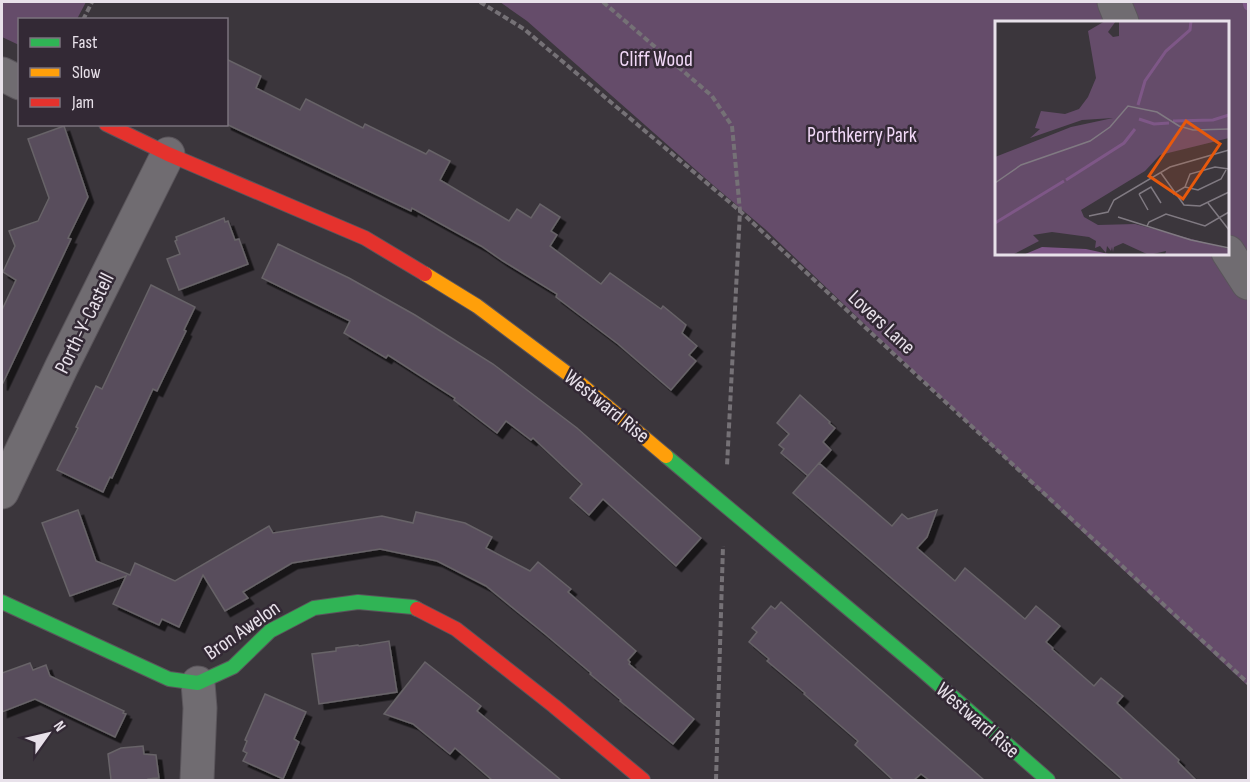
<svg xmlns="http://www.w3.org/2000/svg" width="1250" height="782" viewBox="0 0 1250 782" font-family="'Sofia Sans Condensed',sans-serif">
  <style>
    .green { fill: #654c6a; fill-rule: evenodd }
    .lines { fill: none; stroke-linecap: round; stroke-linejoin: round }
    .stream { stroke: #7e5787; stroke-width: 9 }
    .building { fill: #594e5b; stroke: #676368; stroke-width: 1.5; filter: url(#shadow) }
    .street-casing { stroke: #5a555b; stroke-width: 35 }
    .fast-casing { stroke: #5a555b; stroke-width: 16 }
    .slow-casing { stroke: #5a555b; stroke-width: 16 }
    .jam-casing { stroke: #5a555b; stroke-width: 16 }
    .path { stroke: #757176; stroke-width: 4; stroke-dasharray: 6 3; stroke-linecap: butt }
    .street { stroke: #706c71; stroke-width: 33 }
    .fast { stroke: #30b455; stroke-width: 14 }
    .slow { stroke: #ff9f0a; stroke-width: 14 }
    .jam { stroke: #e5322d; stroke-width: 14 }
    .labels { text-anchor: middle; stroke-width: 5; stroke-linejoin: round; paint-order: stroke }
    .park-label { font-size: 21px; fill: #f1d8f7; stroke: #332935 }
    .street-label { font-size: 21px; fill: #e8e1ea; stroke: #332935 }
    .inset-river { fill: none; stroke: #7e5787; stroke-width: 3 }
    .inset-road { fill: none; stroke: #807a82; stroke-width: 1.5 }
    .view { fill: #e8590c; fill-opacity: 0.15; stroke: #e8590c; stroke-width: 3 }
    .inset-edge { fill: none; stroke: #e8e1ea; stroke-width: 3 }
  </style>
  <defs>
    <filter id="shadow"><feDropShadow dx="5.5" dy="5.5" stdDeviation="0" flood-color="#0009"/></filter>
  </defs>
  <rect width="100%" height="100%" fill="#3b363c"/>
  <!-- green -->
  <g class="green">
    <path d="M2,2H86L77,19L20,20L19,45L2,37Z"/>
    <path d="M500,2H1248V686L1073,523L765,229L713,185L527,21ZM996,22H1228V254H996Z"/>
  </g>
  <g class="lines">
    <!-- stream -->
    <path class="stream" d="M1247,2L1248,6"/>
  </g>
  <!-- building -->
  <g class="building">
    <path d="M226,59L261,76L256,88L300,110L306,99L363,128L365,124L426,154L429,150L450,161L440,180L509,221L517,209L531,218L540,204L560,217L551,231L557,235L550,246L601,284L610,273L661,309L663,306L686,325L682,333L697,346L689,355L696,361L671,390L618,344L556,297L557,294L503,261L481,246L412,208L411,211L226,124Z"/>
    <path d="M64,126L88,197L68,238L71,239L2,385V310L16,280L3,272L15,246L9,231L38,221L49,198L28,139Z"/>
    <path d="M224,218L225,222L228,221L235,240L239,239L248,264L179,290L167,259L180,254L175,241L177,240L176,237Z"/>
    <path d="M278,244L349,278L415,315L493,364L577,428L701,538L676,566L603,499L589,515L570,498L582,484L533,438L531,440L506,421L497,433L454,400L455,398L388,355L386,358L344,333L350,321L262,278Z"/>
    <path d="M151,285L195,307L184,330L186,331L157,391L153,389L112,478L110,477L103,492L57,470L78,428L76,427L96,386L102,389Z"/>
    <path d="M800,395L830,422L829,423L835,428L823,442L831,450L808,476L781,453L784,449L779,445L789,434L777,423Z"/>
    <path d="M819,463L892,526L902,514L908,519L937,510L927,537L917,548L955,581L965,568L1025,619L1036,606L1060,626L1046,642L1053,648L1052,649L1094,686L1101,678L1123,696L1117,703L1179,760L1178,762L1196,780H1123L1046,712L793,493Z"/>
    <path d="M78,510L96,561L130,575L135,563L175,581L269,526L273,533L382,516L413,523L416,512L465,523L492,537L486,548L530,571L538,562L571,589L568,592L636,651L628,660L630,662L629,664L694,719L673,744L620,701L621,700L590,674L591,673L545,634L486,586L437,561L380,549L292,563L243,592L248,598L225,611L203,575L179,627L162,619L159,625L113,604L126,576L70,596L42,523Z"/>
    <path d="M781,602L824,640L984,780H929L921,774L914,780H893L855,745L858,741L804,694L805,693L767,661L769,659L749,642L757,632L752,628L771,606L775,609Z"/>
    <path d="M389,641L397,692L319,704L312,654L336,651V648L358,645L359,646Z"/>
    <path d="M425,662L481,706L477,711L561,780H492L455,748L450,754L413,724L384,714Z"/>
    <path d="M30,663L33,670L46,665L50,676L124,711L123,713L126,714L115,737L35,699L2,712V673Z"/>
    <path d="M265,694L306,712L294,739L299,742L283,779L243,761L247,753L243,751L247,741L245,740Z"/>
    <path d="M143,746L144,754L156,755L159,778L148,779V780H111L108,754L121,748Z"/>
  </g>
  <g class="lines">
    <!-- street casing -->
    <g class="street-casing">
      <g id="street">
        <path d="M1114,2L1122,22"/>
        <path d="M2,74L20,83"/>
        <path d="M1228,252L1248,283"/>
        <path d="M2,492L62,366L168,154"/>
        <path d="M197,780L200,708L198,683"/>
      </g>
    </g>
    <!-- fast casing -->
    <g class="fast-casing">
      <g id="fast">
        <path d="M666,456L922,670L1048,780"/>
        <path d="M2,602L169,679L198,683L233,667L270,631L314,608L358,602L413,607L417,609"/>
      </g>
    </g>
    <!-- slow casing -->
    <g class="slow-casing">
      <path id="slow" d="M425,274L477,306L576,380L666,456"/>
    </g>
    <!-- jam casing -->
    <g class="jam-casing">
      <g id="jam">
        <path d="M106,124L168,154L365,238L425,274"/>
        <path d="M417,609L456,629L554,706L643,780"/>
      </g>
    </g>
    <!-- path -->
    <g class="path">
      <path d="M480,2L524,29L740,211L1248,683"/>
      <path d="M603,2L712,96L732,126L740,211L727,466"/>
      <path d="M83,20L92,2"/>
      <path d="M716,780L723,546"/>
    </g>
    <!-- street -->
    <use href="#street" class="street"/>
    <!-- fast -->
    <use href="#fast" class="fast"/>
    <!-- slow -->
    <use href="#slow" class="slow"/>
    <!-- jam -->
    <use href="#jam" class="jam"/>
  </g>
  <g class="labels">
    <!-- park labels -->
    <g class="park-label">
      <text x="656" y="66">Cliff Wood</text>
      <text x="862" y="142">Porthkerry Park</text>
    </g>
    <!-- street labels -->
    <g class="street-label">
      <text transform="translate(882 322) rotate(43)" y="7">Lovers Lane</text>
      <text transform="translate(84 323) rotate(-64)" y="7">Porth-Y-Castell</text>
      <text transform="translate(607 406) rotate(39)" y="7">Westward Rise</text>
      <text transform="translate(242 630) rotate(-35)" y="7">Bron Awelon</text>
      <text transform="translate(978 720) rotate(41)" y="7">Westward Rise</text>
    </g>
  </g>
  <!-- overview -->
  <g transform="translate(995 21)">
    <rect width="234" height="234" fill="#3b363c"/>
    <path d="M110,0H121L113,11L118,16L124,15V0H234V117L165,134L150,150L86,189L89,196L103,204L140,203L234,228V234H170L171,230L154,234L128,222L119,226L118,231L117,226L116,230L112,225L111,232L105,225L100,227L101,220L94,216L57,211L38,214L44,220L17,234H0V136L76,106L118,97L87,99L35,117L45,108L40,107L46,90L70,93L84,88L93,76L101,57L93,10Z" fill="#654c6a"/>
    <path d="M47,226L91,228L118,234H28Z" fill="#7e5787"/>
    <path class="inset-river" d="M143,84L150,60L171,30L195,9L196,0M144,98L159,103L174,102M178,100L218,99L234,94M71,159L129,122L140,108M0,202L69,160"/>
    <path class="inset-road" d="M166,152L189,184L205,185L234,171M0,162L26,144L95,120L115,106L133,85L162,91L184,105L198,109L234,108M190,166L203,169L226,158L231,149M144,173L156,166L166,182M144,173L153,189M178,173L190,166L195,153L220,146L234,148M213,182L234,209M94,195L113,191L119,179L175,146L234,129M123,196L196,219L234,227M152,205L154,201L171,193L210,205L234,191"/>
    <path class="view" d="M191,100L225,123L188,178L154,155Z"/>
    <rect width="234" height="234" class="inset-edge"/>
  </g>
  <!-- border -->
  <rect width="1250" height="782" fill="none" stroke="#e8e1ea" stroke-width="6"/>
  <!-- legend -->
  <rect x="18" y="18" width="210" height="108" fill="#332935" stroke="#7b737d" stroke-width="1.5"/>
  <rect x="30" y="38" width="30" height="9" fill="#30b455" stroke="#7b737d" stroke-width="1.5"/>
  <text x="72" y="48" font-size="18" fill="#e8e1ea">Fast</text>
  <rect x="30" y="68" width="30" height="9" fill="#ff9f0a" stroke="#7b737d" stroke-width="1.5"/>
  <text x="72" y="78" font-size="18" fill="#e8e1ea">Slow</text>
  <rect x="30" y="98" width="30" height="9" fill="#e5322d" stroke="#7b737d" stroke-width="1.5"/>
  <text x="72" y="108" font-size="18" fill="#e8e1ea">Jam</text>
  <!-- north arrow -->
  <g transform="translate(48 734) rotate(56)" stroke="#332935" stroke-width="4.5" paint-order="stroke">
  <path d="M0-4.5L10 22L0 15L-10 22Z" fill="#e8e1ea"/>
  <text y="-9" font-size="16" font-weight="bold" text-anchor="middle" fill="#e8e1ea">N</text>
  </g>
</svg>
